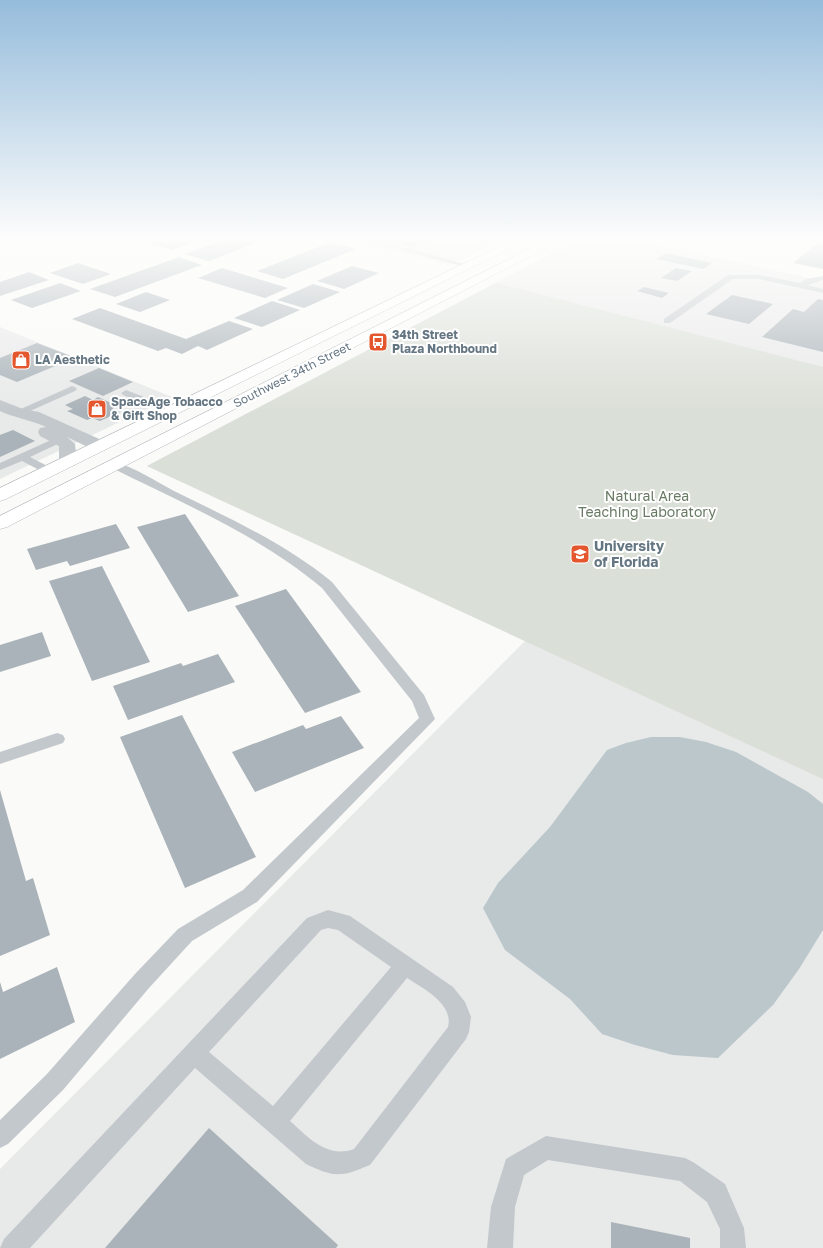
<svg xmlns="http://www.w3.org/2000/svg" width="823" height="1248" viewBox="0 0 823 1248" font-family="'Golos Text',sans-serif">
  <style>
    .built { fill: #e8e9e9 }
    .green { fill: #dadfd7 }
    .water { fill: #bbc7cb }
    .building { fill: #aab3b9 }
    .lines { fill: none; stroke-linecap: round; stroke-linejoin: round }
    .primary-casing { stroke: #b5babe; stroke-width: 1 }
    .service { fill: #c3c8cc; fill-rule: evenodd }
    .tertiary { fill: #c3c8cc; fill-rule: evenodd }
    .primary { fill: #fff; fill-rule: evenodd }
    .labels { text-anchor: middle; stroke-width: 4; stroke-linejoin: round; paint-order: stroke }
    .far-poi-label { font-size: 12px; font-weight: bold; fill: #657683; stroke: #fff; text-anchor: start }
    .far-street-label { font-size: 12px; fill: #657683; stroke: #fff }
    .park-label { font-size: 14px; fill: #687a64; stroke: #fff }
    .poi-label { font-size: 14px; font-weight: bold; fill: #657683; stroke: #fff; text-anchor: start }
  </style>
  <rect width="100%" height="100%" fill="#fafaf8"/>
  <!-- built -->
  <g class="built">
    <path d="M340,237H508L449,265Z"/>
    <path d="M583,237H620L823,281V1248H0V1169L525,641L147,466Z"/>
    <path d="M0,327L172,397L0,479Z"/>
  </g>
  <!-- green -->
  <path class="green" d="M496,283L823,367V779L147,466Z"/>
  <!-- water -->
  <path class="water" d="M651,737H680L706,742L736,752L808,792L823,804V930L799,969L773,1005L718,1058L673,1055L635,1045L602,1034L570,999L505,950L483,908L498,883L550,827L607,750L626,743Z"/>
  <!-- building -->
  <g class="building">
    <path d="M166,237H207L172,250L149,243Z"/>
    <path d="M231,237H272L209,261L185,254Z"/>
    <path d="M422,237L431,239L413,247L374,238Z"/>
    <path d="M331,242L356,249L283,279L257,271Z"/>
    <path d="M819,242L823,243V269L793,263Z"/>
    <path d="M666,253L712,263L703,269L656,259Z"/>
    <path d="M179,257L202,265L115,297L90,289Z"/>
    <path d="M78,263L111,274L83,284L50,273Z"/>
    <path d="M352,266L379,273L344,289L317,281Z"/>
    <path d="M222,268L288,288L265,298L198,278Z"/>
    <path d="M676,268L692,271L677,281L661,278Z"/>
    <path d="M29,272L49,280L0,296V282Z"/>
    <path d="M60,283L81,291L32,308L11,300Z"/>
    <path d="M313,284L340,292L304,308L277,300Z"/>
    <path d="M644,287L669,293L662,298L637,291Z"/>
    <path d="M146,292L170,300L140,312L116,304Z"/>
    <path d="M732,295L773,304L749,324L706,314Z"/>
    <path d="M818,299L823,300V352L762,337L793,309L804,312Z"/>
    <path d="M272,301L300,310L262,327L234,318Z"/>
    <path d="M100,308L186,339L229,321L253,329L207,350L198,346L182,354L166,348L158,351L72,319Z"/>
    <path d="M37,343L71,356L63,360L67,361L17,382L0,375V358Z"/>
    <path d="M99,368L133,382L103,396L69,381Z"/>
    <path d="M85,396L93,400L98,397L118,406L112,409L120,412L100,421L92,418L87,420L67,411L73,409L65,405Z"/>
    <path d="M13,430L35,441L0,457V435Z"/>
    <path d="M185,514L239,596L188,612L137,527Z"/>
    <path d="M116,524L130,548L70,566L67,561L36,570L27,549Z"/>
    <path d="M102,566L150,662L92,681L49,581Z"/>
    <path d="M286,589L361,692L305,713L235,606Z"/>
    <path d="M42,632L51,656L0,672V645Z"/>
    <path d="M218,654L235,682L128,720L113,686L181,663L183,666Z"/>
    <path d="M182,715L256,857L185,888L120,737Z"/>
    <path d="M341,716L364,748L255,792L232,752L303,725L306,729Z"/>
    <path d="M0,790L26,881L33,878L50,935L0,956Z"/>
    <path d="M57,967L75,1022L0,1059V982L3,992Z"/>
    <path d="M209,1128L338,1245L336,1248H105Z"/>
    <path d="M611,1222L690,1238V1248H611Z"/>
  </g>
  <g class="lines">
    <!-- primary casing -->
    <g class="primary-casing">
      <g id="primary">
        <path d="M519,237H533L6,499L0,501V488Z"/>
        <path d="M553,237H567L7,527L0,529V516Z"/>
      </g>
    </g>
    <!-- service -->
    <g class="service">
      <path d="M353,237H365L473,266L469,268Z"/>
      <path d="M728,275H759L800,283L806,279L823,276V280L808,285L823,289V293L759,279H733L670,323H664V319Z"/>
      <path d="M72,386L75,387L77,389L75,391L21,415H13L12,413Z"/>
      <path d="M126,390L175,409L176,411L175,413H167L123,395L121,393Z"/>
      <path d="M60,436L65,439L64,441L30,457L53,469L55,471L53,473H45L22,461L0,470V463Z"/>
      <path d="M114,462C135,467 155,481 174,491C229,518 284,543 332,582L424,695L435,719L257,902L192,941L149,988L63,1090L8,1144L0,1148V1120L47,1074L135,974L178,929L243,890L419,718L412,701L322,588C261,536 182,503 110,467L108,465Z"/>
      <path d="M57,733L63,735L65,739L63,743L0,764V752Z"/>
      <path d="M328,910L350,916L453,987L465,1002L471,1017L469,1032L466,1039L370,1165C341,1177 335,1178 306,1164L195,1068L30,1248H0L4,1239L307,918ZM328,928L338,930L391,967L273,1106L209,1052L321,930ZM407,978C424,989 454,1004 448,1027L354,1149C327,1159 308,1137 290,1121Z"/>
      <path d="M546,1136L685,1158L693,1162L725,1184L744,1228L746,1248H720V1229L707,1202L680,1181L548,1160L524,1175L515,1207L513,1248H487L491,1207L506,1159Z"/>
    </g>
    <!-- tertiary -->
    <path class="tertiary" d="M0,400L23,409L39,412L106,442L108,446L106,450L100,451L94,450L67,437L75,444L77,462L74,466L68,467L62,466L59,462V446L40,436L38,432L40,428L46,427C31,420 15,418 0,411Z"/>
    <!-- primary -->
    <use href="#primary" class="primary"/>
  </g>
  <!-- sky -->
  <linearGradient id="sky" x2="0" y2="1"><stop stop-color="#96bcdc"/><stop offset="0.58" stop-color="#fdfdfc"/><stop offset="1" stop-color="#fdfdfc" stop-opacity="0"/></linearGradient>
  <rect width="823" height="412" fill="url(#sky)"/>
  <!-- icons -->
  <defs>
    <g id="bus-square" transform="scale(1)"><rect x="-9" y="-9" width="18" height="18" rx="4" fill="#e4572e" stroke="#fff"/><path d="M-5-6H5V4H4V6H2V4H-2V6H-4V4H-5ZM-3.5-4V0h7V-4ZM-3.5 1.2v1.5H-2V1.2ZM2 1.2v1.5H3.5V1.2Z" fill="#fff"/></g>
    <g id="shop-square" transform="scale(1)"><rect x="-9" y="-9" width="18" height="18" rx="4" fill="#e4572e" stroke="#fff"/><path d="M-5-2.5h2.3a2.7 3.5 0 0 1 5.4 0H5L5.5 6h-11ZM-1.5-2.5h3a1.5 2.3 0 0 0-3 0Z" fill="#fff"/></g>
    <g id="university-square" transform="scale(1)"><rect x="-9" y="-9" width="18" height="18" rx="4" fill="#e4572e" stroke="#fff"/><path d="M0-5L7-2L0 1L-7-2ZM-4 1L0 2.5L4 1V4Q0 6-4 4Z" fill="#fff"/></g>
  </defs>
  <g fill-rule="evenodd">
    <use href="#bus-square" x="378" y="342"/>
    <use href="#shop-square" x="21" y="360"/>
    <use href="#shop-square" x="97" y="409"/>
    <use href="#university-square" x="580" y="554"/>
  </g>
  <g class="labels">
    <!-- far-poi labels -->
    <g class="far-poi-label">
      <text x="392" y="339">34th Street<tspan x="392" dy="14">Plaza Northbound</tspan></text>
      <text x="35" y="364">LA Aesthetic</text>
      <text x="111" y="406">SpaceAge Tobacco<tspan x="111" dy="14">&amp; Gift Shop</tspan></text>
    </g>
    <!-- far-street labels -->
    <g class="far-street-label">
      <text transform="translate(292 375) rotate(-27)" y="4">Southwest 34th Street</text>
    </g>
    <!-- park labels -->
    <g class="park-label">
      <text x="647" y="501">Natural Area<tspan x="647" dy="16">Teaching Laboratory</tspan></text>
    </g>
    <!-- poi labels -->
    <g class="poi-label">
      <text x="594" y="551">University<tspan x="594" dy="16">of Florida</tspan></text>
    </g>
  </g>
</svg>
